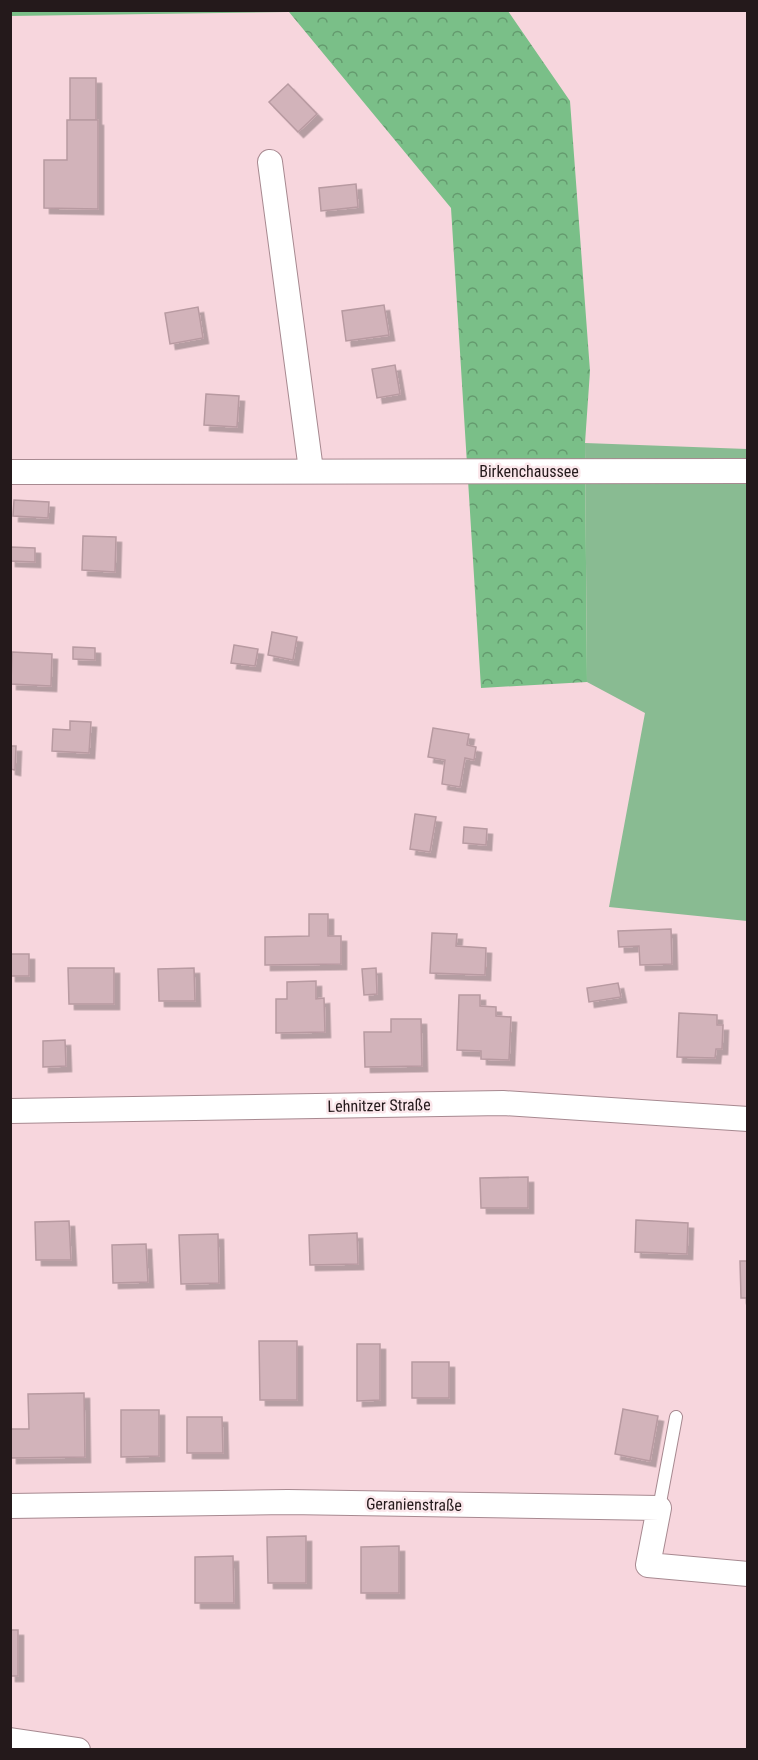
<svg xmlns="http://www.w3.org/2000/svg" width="758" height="1760" viewBox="0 0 758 1760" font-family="'Roboto Condensed',sans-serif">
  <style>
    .grass { fill: #89bb92 }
    .forest { fill: url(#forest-crowns) }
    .building { fill: #d2b3ba; stroke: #b89aa1; stroke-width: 1.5; filter: url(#shadow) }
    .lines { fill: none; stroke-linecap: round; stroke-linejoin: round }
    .lane-casing { stroke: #a78990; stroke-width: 14 }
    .street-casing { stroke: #a78990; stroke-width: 26 }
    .lane { stroke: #fff; stroke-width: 12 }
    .street { stroke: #fff; stroke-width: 24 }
    .labels { text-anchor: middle; stroke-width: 5; stroke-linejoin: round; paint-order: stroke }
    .street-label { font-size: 16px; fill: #24191b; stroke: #fbe7eb }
  </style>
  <defs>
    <pattern id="forest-crowns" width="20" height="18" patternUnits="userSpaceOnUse" patternTransform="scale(1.5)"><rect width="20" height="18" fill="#7abf88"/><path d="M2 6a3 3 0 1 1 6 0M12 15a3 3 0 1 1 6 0" fill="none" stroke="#649a6e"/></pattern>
    <filter id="shadow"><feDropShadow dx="5.5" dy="5.5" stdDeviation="0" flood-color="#0004"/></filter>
  </defs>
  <rect width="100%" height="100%" fill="#f7d6dd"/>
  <!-- grass -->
  <path class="grass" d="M585,443L747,449V921L609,907L645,713L587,682Z"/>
  <!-- forest -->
  <path class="forest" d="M10,11H508L570,101L590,371L585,443L587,682L481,688L451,208L289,12L11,16Z"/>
  <!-- building -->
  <g class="building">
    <rect x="70" y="78" width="26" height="42"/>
    <path d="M288,84L317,114L298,132L269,102Z"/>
    <path d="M67,120H98V209L44,208V160H67Z"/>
    <path d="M356,184L358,207L321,211L319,188Z"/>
    <path d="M384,305L389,335L346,341L342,311Z"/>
    <path d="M198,307L203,338L170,344L165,313Z"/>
    <path d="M395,365L400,394L377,398L372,369Z"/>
    <path d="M206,394L239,396L237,427L204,425Z"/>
    <path d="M14,500L49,502L48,518L13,516Z"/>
    <path d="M83,536L116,537L115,572L82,570Z"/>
    <path d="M10,547L35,548V562L10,561Z"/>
    <path d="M272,632L297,637L293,660L268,655Z"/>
    <path d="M234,645L258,649L255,666L231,663Z"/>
    <path d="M73,647L95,648V660L73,659Z"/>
    <path d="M12,652L52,654L51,686L11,684Z"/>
    <path d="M70,721L91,722L89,753L52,751L53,729L70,730Z"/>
    <path d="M433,728L469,734L467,745L476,747L474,760L465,758L460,787L442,784L445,760L428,757Z"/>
    <path d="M10,746H16L15,770L10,769Z"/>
    <path d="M415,814L436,817L430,852L410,849Z"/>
    <path d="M464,827L487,829L486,845L463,843Z"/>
    <path d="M309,914H328V936H341V964L265,965V937L309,936Z"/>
    <path d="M671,929L672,964L640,965L639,946L619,947L618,931Z"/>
    <path d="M432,933L457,934L456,946L486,948L485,975L430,973Z"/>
    <rect x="10" y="954" width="19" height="22"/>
    <path d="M68,968H114V1004H69Z"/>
    <path d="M194,968L195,1001H159L158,969Z"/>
    <path d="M376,968L377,994L364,995L362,969Z"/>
    <path d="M316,981V999L324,998L325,1032L276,1033V999H287V982Z"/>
    <path d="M618,983L621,997L589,1002L587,988Z"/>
    <path d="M459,995H480V1006L496,1007V1016L511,1017L509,1060L481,1059V1051L457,1050Z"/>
    <path d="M679,1013L717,1015V1025H723L722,1049H716L715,1058L677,1057Z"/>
    <path d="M391,1019H421L422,1066L365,1067L364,1032H391Z"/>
    <path d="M65,1040L66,1066L43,1067V1041Z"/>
    <path d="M528,1177V1208H481L480,1178Z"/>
    <path d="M636,1220L688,1223L687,1254L635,1252Z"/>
    <path d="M69,1221L71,1260H36L35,1222Z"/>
    <path d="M357,1233L358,1264L310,1265L309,1235Z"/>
    <path d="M218,1234L219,1283L181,1284L179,1235Z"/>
    <path d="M146,1244L148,1282L113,1283L112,1245Z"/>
    <path d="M740,1261H748V1298H741Z"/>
    <path d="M259,1341H297V1400H260Z"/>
    <path d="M357,1344H380V1400L357,1401Z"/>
    <rect x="412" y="1362" width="37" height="36"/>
    <path d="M84,1393L85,1457L11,1458V1429H29L28,1394Z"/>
    <path d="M623,1409L658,1416L650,1461L615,1454Z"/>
    <path d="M121,1410H159V1456L121,1457Z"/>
    <path d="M187,1417H222L223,1453H187Z"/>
    <path d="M306,1536V1583H268L267,1537Z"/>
    <path d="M399,1546V1593H361V1547Z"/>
    <path d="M233,1556L234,1603H195V1557Z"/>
    <rect x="10" y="1630" width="8" height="46"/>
  </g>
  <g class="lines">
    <!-- lane casing -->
    <g class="lane-casing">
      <path id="lane" d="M659,1508L676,1417"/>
    </g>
    <!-- street casing -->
    <g class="street-casing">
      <g id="street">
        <path d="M270,162L311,470"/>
        <path d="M10,472L748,471"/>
        <path d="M10,1111L503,1103L748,1119"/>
        <path d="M10,1506L288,1502L659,1508L648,1565L748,1574"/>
        <path d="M10,1740L78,1750"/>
      </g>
    </g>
    <!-- lane -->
    <use href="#lane" class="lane"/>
    <!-- street -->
    <use href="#street" class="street"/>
  </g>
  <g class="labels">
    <!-- street labels -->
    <g class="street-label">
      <text x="529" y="477">Birkenchaussee</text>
      <text transform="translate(379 1105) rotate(-1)" y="6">Lehnitzer Straße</text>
      <text transform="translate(414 1504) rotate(1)" y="6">Geranienstraße</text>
    </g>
  </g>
  <!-- border -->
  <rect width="758" height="1760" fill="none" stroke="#24191b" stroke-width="24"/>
</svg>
